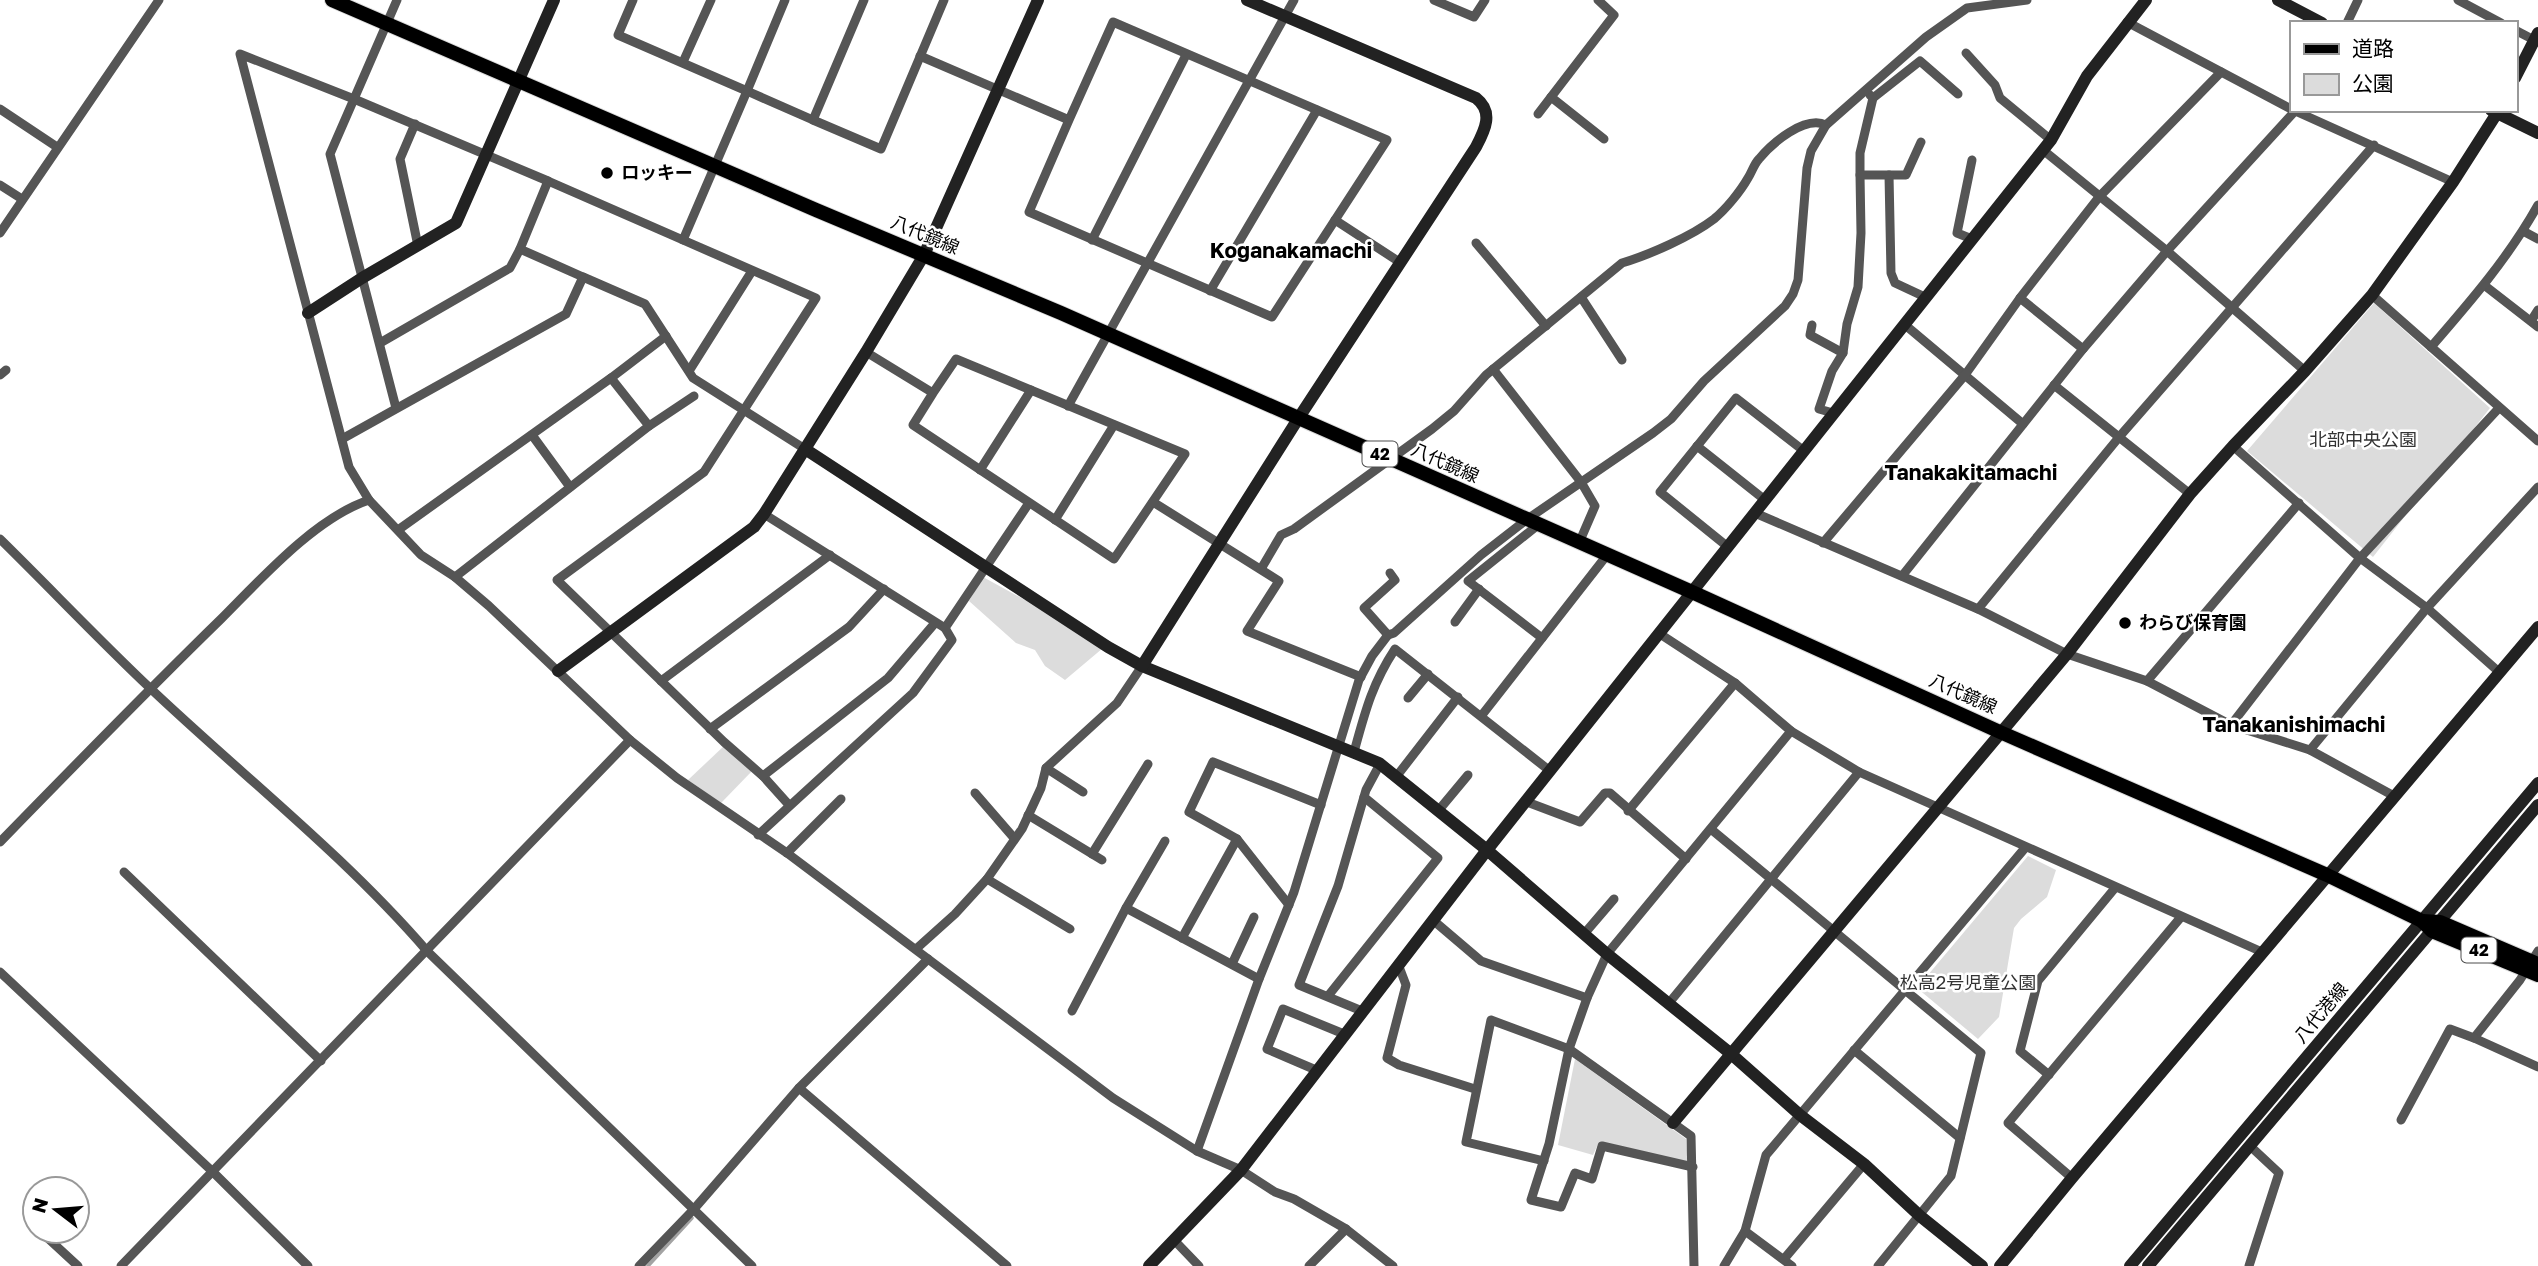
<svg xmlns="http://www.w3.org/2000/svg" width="2538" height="1266" viewBox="0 0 2538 1266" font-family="'Golos Text','Noto Sans JP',sans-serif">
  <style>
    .green { fill: #dcdcdc }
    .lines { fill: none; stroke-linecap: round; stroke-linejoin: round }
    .stream { stroke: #a3a3a3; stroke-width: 3.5 }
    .primary-casing { stroke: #dbdbdb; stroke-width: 16 }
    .street { stroke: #555; stroke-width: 9 }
    .secondary { stroke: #222; stroke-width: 12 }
    .primary { stroke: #000; stroke-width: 14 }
    .poi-dot { fill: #000; stroke: #fff; stroke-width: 2.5 }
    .labels { text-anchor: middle; stroke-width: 5; stroke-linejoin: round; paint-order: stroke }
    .shield { fill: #fff; stroke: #4c4c4c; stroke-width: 2 }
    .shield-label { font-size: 16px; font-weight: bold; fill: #000 }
    .poi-label { font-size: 18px; font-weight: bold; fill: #000; stroke: #fff; text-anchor: start }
    .street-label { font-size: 18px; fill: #000; stroke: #fff }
    .park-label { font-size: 18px; fill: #333; stroke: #fff }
    .quarter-label { font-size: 21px; font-weight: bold; fill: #000; stroke: #fff }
  </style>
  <rect width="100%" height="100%" fill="#fff"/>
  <!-- green -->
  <g class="green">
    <path d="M2374,303L2490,408L2373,557L2247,451Z"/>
    <path d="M983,577L1025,600H1034L1103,648L1065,680L1045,666L1035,650L1016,643L969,601Z"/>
    <path d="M724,746L752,771L721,803L688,780Z"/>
    <path d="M2028,856L2056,870L2047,897L2021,919L2014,928L1999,1017L1978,1039L1917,988Z"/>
    <path d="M1575,1059L1686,1139L1688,1163L1598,1144L1593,1155L1558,1145Z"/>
  </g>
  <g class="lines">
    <!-- stream -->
    <path class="stream" d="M648,1266L692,1218"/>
    <!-- primary casing -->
    <g class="primary-casing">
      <g id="primary">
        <path d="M332,0L816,210L1061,313L1692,592L2000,732L2327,875L2422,921L2432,931L2538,975"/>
        <path d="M2422,921L2440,922L2538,964"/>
      </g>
    </g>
    <!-- street -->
    <g class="street">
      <path d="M785,0L747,91L813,120"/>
      <path d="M864,0L813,120L881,149L944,0"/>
      <path d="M1434,0L1474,17L1485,0"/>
      <path d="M2458,0L2501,23"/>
      <path d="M2127,22L2291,109"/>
      <path d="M2347,23L2358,0"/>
      <path d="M2515,30L2538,42"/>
      <path d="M1966,53L1995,85L2000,98L2051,140"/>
      <path d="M920,56L1069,120L1113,22L1387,140L1272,317L1029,212L1069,120"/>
      <path d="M683,62L711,0"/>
      <path d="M1551,97L1604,139"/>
      <path d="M1873,98L1920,61L1958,94"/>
      <path d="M0,109L57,147"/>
      <path d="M2293,110L2453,182"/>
      <path d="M1538,114L1614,15L1598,0"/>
      <path d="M415,124L400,159L418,246"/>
      <path d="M1921,142L1906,175H1889L1891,273L1895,283L1925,297"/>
      <path d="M2043,150L2167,251L2305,371"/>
      <path d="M1972,160L1957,233L1972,239"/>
      <path d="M1860,175V153L1873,98L1870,95"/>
      <path d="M548,181L683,240L747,91L618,35L633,0"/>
      <path d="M0,185L22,199"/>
      <path d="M1335,220L1401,263"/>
      <path d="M2523,231L2538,239"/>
      <path d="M0,233L159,0"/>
      <path d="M683,240L816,298L704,472L557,580L724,742L763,776L789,805"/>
      <path d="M1092,240L1186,55"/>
      <path d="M1476,243L1546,326"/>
      <path d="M583,277L645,304L693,378L805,449"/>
      <path d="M2484,285L2538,327"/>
      <path d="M1210,291L1317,110"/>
      <path d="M2372,295L2538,441"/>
      <path d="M1581,297L1622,360"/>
      <path d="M2020,298L2083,349"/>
      <path d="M2531,321L2538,310"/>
      <path d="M1904,324L2023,424"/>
      <path d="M1812,325L1810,335L1843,353"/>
      <path d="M380,343L510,268L520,249"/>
      <path d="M2431,347C2470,302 2509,257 2538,205"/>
      <path d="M866,352L933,393L956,359L1185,454L1114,559L913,425L933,393"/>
      <path d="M1493,369L1581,482L1595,506L1579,543"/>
      <path d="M689,371L752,271"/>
      <path d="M0,375L6,370"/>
      <path d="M611,378L666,336"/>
      <path d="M2054,385L2190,494"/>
      <path d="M1068,406L1294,0"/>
      <path d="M396,408L330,154L354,99L240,54L349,467L369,500L421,555L455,577L489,606L630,740L677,778L787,853L1113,1098L1197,1151L1241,1170L1275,1192L1294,1199L1346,1229L1393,1266"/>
      <path d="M1833,413L1819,409L1832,371L1843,353L1847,324L1858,287L1861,233L1860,175H1889"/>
      <path d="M649,426L694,396"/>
      <path d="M532,435L570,487"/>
      <path d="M342,439L566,314L583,277L520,249L548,181L354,99L397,0"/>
      <path d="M1697,446L1765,500"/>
      <path d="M2233,446L2360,558L2427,608L2499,672"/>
      <path d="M980,470L1031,390"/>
      <path d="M1153,502L1279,581L1247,631L1361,677"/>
      <path d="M1755,513L1978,609L2067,654L2147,681L2231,725L2310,750L2394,796"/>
      <path d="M764,514L945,628L1029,503"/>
      <path d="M1055,520L1114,425"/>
      <path d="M1538,525L1468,581L1542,638"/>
      <path d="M398,530L611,378L649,426L455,577"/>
      <path d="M0,539C51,589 99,640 151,689C243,776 344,855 427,951L752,1266"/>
      <path d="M1823,543L1965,375L2020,298L2099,197L2221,72"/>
      <path d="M1728,547L1660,492L1736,398L1804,451"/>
      <path d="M1261,569L1281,535L1294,529L1432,429L1454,411L1486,375L1622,263C1649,255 1692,236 1714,219C1726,209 1740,192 1748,178C1752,172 1754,164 1759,159C1772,143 1805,115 1826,125"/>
      <path d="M1902,576L2083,349L2167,251L2296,110"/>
      <path d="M1978,609L2120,436L2374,145"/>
      <path d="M1455,622L1479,589"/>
      <path d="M1660,634L1735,683L1791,731L1859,772L2262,952"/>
      <path d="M1388,635L1394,633L1481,555L1526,520L1653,433L1671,419L1704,381L1785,306L1793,294L1798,280L1807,168L1811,151L1826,125L1926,37L1967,8L2027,0"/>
      <path d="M661,681L830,555"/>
      <path d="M2147,681L2299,503"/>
      <path d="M1408,698L1428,674"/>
      <path d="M1482,715L1607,555"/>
      <path d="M2231,725L2360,558L2499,408"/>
      <path d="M710,729L849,627L884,589"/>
      <path d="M2310,750L2427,608L2538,487"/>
      <path d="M1354,752C1365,712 1372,684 1395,649L1550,771"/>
      <path d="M1046,768L1083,792"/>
      <path d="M763,776L888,678L935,623"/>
      <path d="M1396,777L1458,697"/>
      <path d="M975,793L1014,838"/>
      <path d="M1527,802L1580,822L1605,793H1610L1686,859"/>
      <path d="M1438,811L1468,775"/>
      <path d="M1628,811L1735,683"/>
      <path d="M1028,815L1102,860"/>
      <path d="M1712,830L1981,1053L1951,1176L1878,1266"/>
      <path d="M758,835L913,693L952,640L945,628"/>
      <path d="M1237,839L1189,812L1213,762L1321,805"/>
      <path d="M0,842C73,767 146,692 221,619C261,579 315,518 369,500"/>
      <path d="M787,853L841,799"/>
      <path d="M1092,854L1148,764"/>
      <path d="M124,872L321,1061"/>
      <path d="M987,879L1070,929"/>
      <path d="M1126,908L1165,841"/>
      <path d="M1434,921L1481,961L1587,998"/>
      <path d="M1584,934L1614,899"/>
      <path d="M1182,938L1237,839L1289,905"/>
      <path d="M916,949L955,914L987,879L1022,829L1041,788L1046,768L1117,703L1142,666"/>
      <path d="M2538,951L2520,980L2474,1038L2538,1067"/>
      <path d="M1232,964L1254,917"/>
      <path d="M1398,964L1406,985L1387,1058L1399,1065L1475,1089"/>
      <path d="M0,972L213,1172L308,1266"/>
      <path d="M1328,996L1438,858L1364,797"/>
      <path d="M1669,1003L1859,772"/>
      <path d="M1072,1011L1126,908L1259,979"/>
      <path d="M1362,1011L1299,985L1338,886L1366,790L1380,764"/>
      <path d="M1854,1050L1960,1138"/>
      <path d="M1316,1070L1267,1049L1283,1009L1344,1034"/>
      <path d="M2049,1075L2020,1051L2038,981L2115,888"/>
      <path d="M799,1088L1007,1266"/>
      <path d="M2401,1120L2450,1029L2474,1038"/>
      <path d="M2249,1145L2279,1173L2249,1266"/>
      <path d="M1197,1151L1259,979L1294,892L1359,680L1372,656L1388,635L1364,608L1395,580L1390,573"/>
      <path d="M1544,1161L1466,1142L1491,1020L1569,1049L1691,1136L1694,1266"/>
      <path d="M1693,1167L1602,1146L1592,1179L1575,1173L1561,1207L1531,1200L1549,1144L1569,1049L1587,998L1607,954L1791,731"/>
      <path d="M2072,1178L2008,1123L2181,917"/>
      <path d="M40,1231L78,1266"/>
      <path d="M1745,1231L1792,1266"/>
      <path d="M1174,1240L1199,1266"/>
      <path d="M1784,1259L1864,1164"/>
      <path d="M121,1266L630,740"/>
      <path d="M639,1266L694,1209L799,1088L928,959"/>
      <path d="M1309,1266L1346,1229"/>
      <path d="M1724,1266L1745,1231L1766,1155L2025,848"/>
    </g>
    <!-- secondary -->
    <g class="secondary">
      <path d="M2278,0L2322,23"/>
      <path d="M2515,78L2538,33"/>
      <path d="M2491,110L2538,133"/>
      <path d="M308,313L362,278L456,223L554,0"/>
      <path d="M805,449L1108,647L1142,666L1379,763L1487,850L1607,954L1730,1053L1800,1115L1864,1164L1920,1216L1982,1266"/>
      <path d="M1142,666L1298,419L1476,147C1485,130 1494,112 1476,98L1247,0"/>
      <path d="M558,671L754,527L764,514L866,352L924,255L1038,0"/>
      <path d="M1673,1123L2067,654L2190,494L2233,446L2305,371L2372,295L2453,182L2499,110"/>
      <path d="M1149,1266L1241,1170L1487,850L2051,140L2087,76L2146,0"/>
      <path d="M2000,1266L2072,1178L2538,627"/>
      <path d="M2130,1266L2538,783"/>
      <path d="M2148,1266L2538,805"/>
    </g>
    <!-- primary -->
    <use href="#primary" class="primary"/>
  </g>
  <!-- markers -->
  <g class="poi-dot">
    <circle cx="607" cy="173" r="7"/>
    <circle cx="2125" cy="623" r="7"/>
  </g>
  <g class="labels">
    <!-- shield labels -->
    <g class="shield">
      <rect x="1362.5" y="441.5" width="35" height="25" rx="5"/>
      <rect x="2461.5" y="937.5" width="35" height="25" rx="5"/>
    </g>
    <g class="shield-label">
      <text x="1380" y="460">42</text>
      <text x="2479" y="956">42</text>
    </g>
    <!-- poi labels -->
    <g class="poi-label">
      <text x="621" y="179">ロッキー</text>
      <text x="2139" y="629">わらび保育園</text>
    </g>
    <!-- street labels -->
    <g class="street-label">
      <text transform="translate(925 235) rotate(23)" y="6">八代鏡線</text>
      <text transform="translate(1445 463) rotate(24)" y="6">八代鏡線</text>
      <text transform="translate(1963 694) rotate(24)" y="6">八代鏡線</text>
      <text transform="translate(2321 1013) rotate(-50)" y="6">八代港線</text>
    </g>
    <!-- park labels -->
    <g class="park-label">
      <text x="2363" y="446">北部中央公園</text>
      <text x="1968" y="989">松高2号児童公園</text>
    </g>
    <!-- quarter labels -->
    <g class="quarter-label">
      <text x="1291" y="258">Koganakamachi</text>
      <text x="1971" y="480">Tanakakitamachi</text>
      <text x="2294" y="732">Tanakanishimachi</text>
    </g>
  </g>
  <!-- legend -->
  <rect x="2290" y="21" width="228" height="91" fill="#ffffff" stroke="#999999" stroke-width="2"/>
  <rect x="2304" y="44" width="35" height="10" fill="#000000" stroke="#999999" stroke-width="2"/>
  <text x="2352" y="56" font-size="21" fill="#000000">道路</text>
  <rect x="2304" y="74" width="35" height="21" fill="#dcdcdc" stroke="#999999" stroke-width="2"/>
  <text x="2352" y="91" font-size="21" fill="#000000">公園</text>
  <!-- north arrow -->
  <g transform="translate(56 1210) rotate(286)"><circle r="33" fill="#ffffff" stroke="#999999" stroke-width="2"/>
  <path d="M0-5L12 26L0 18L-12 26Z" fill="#000000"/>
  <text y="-10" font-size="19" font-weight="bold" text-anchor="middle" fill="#000000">N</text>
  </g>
</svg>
